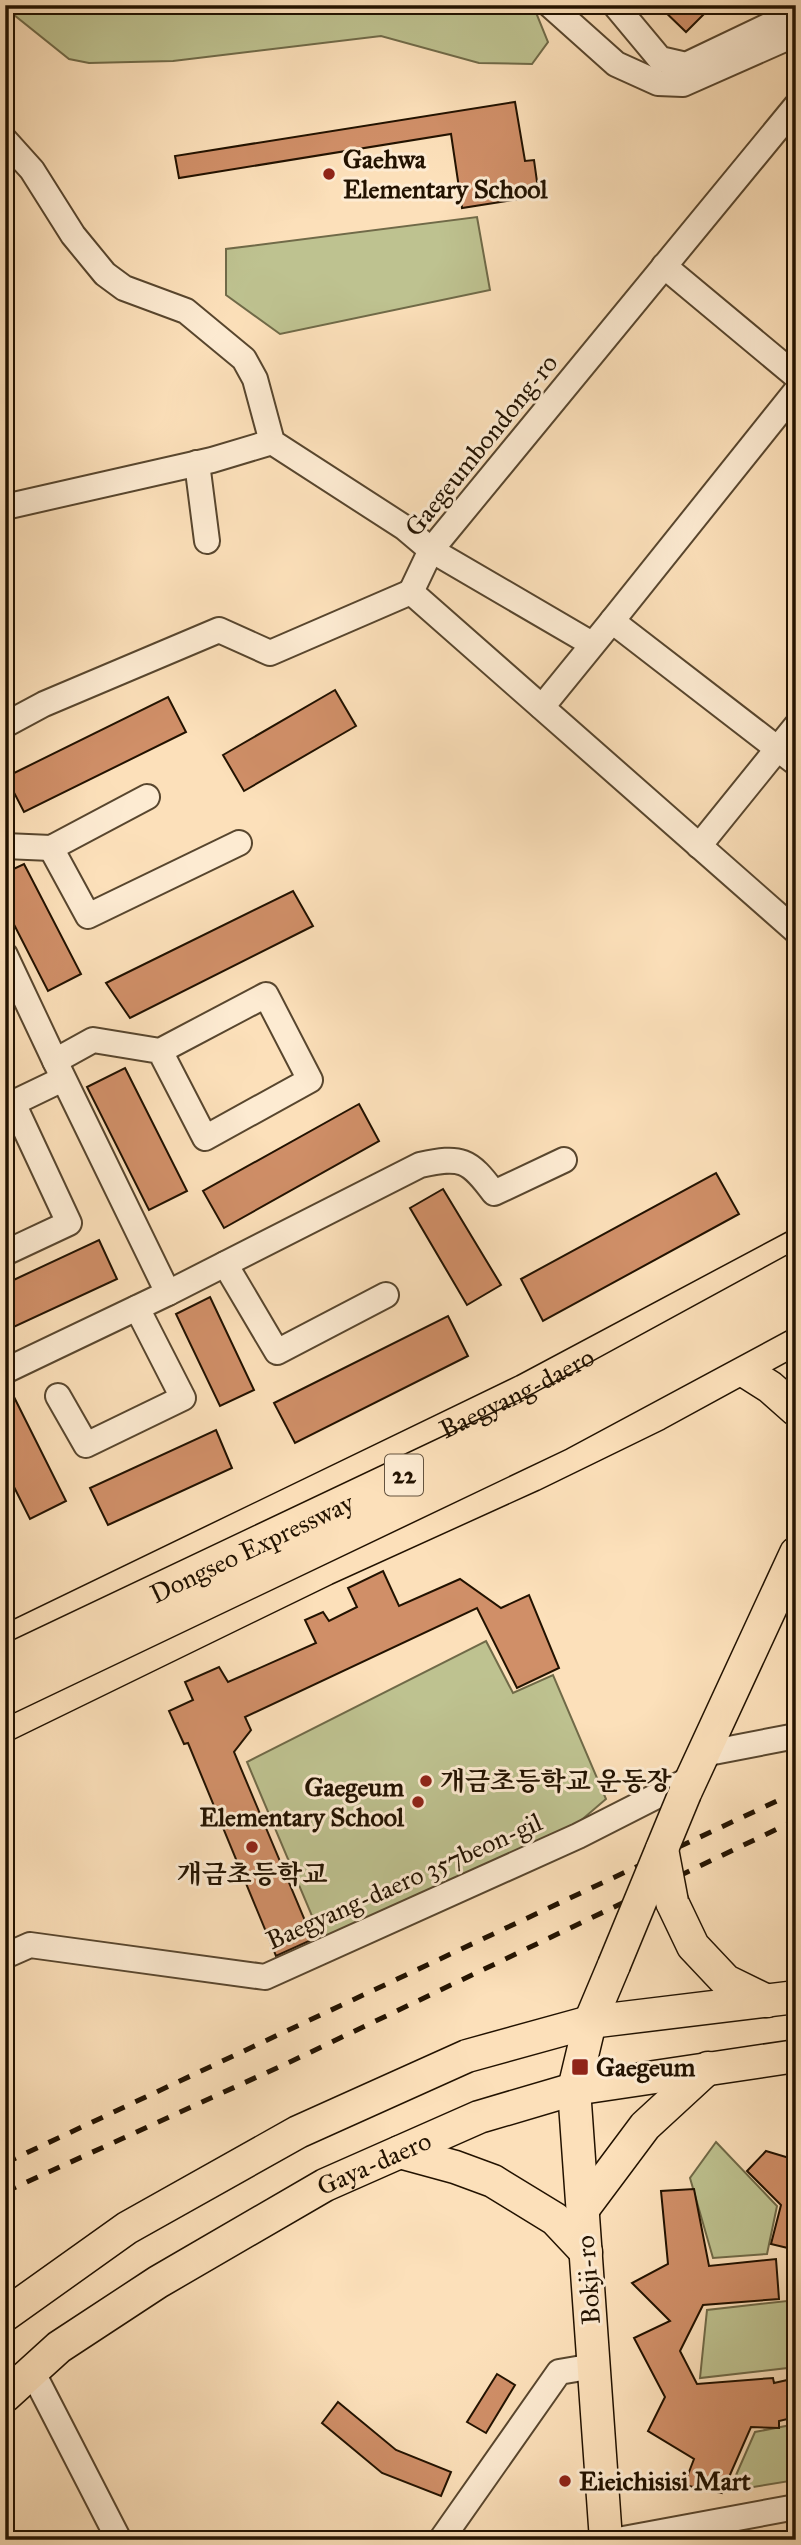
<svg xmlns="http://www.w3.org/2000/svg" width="801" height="2545" viewBox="0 0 801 2545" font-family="'IM FELL Great Primer','Noto Serif KR',serif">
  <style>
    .green { fill: #bec290; stroke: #706a48; stroke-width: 2 }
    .building { fill: #d08f68; stroke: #221200; stroke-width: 2 }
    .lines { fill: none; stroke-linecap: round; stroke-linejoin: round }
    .minor-casing { stroke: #58462e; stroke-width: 28 }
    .major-casing { stroke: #221200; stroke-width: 35 }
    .minor { stroke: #fdebd2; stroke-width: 24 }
    .major { stroke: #fce0ba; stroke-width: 32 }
    .rail { stroke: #221200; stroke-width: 5; stroke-dasharray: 12 12; stroke-linecap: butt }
    .major-bridge-casing { stroke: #221200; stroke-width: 35; stroke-linecap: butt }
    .highway-bridge-casing { stroke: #221200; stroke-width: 40; stroke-linecap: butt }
    .major-bridge { stroke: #fce0ba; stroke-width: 32 }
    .highway-bridge { stroke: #fce0ba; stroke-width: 37 }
    .poi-dot { fill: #8f2418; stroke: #fdebd2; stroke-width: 2.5 }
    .labels { text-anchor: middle; stroke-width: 6; stroke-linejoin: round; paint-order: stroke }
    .shield { fill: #fdebd2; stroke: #64533f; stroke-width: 2 }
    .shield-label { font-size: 24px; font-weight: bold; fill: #221200 }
    .poi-label { font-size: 26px; font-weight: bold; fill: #221200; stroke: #fdebd2; text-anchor: start }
    .street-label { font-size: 26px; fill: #221200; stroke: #fdebd2 }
  </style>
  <rect width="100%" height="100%" fill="#fce0ba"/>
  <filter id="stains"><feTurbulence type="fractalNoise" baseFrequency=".00286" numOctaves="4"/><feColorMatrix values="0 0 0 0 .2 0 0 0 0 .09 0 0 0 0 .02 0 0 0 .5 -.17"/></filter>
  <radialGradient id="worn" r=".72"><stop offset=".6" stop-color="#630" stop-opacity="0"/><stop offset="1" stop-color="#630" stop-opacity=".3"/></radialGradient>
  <!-- green -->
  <g class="green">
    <path d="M5,5H530L535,10L548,42L532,64L479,63L381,36L173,61L89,63L69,59L14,15L5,13Z"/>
    <path d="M477,217L490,290L280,334L226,295V249Z"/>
    <path d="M486,1641L513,1693L553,1675L606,1799L564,1835L323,1942L247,1762Z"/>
    <path d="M716,2142L777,2206L767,2254L713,2258L690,2178Z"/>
    <path d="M796,2300V2367L700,2378L707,2310Z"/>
    <path d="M796,2424V2480L729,2491L755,2432Z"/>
  </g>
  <!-- building -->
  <g class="building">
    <path d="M658,5H713L686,32Z"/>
    <path d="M515,102L525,161L534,160L539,196L462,208L451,134L179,178L175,156Z"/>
    <path d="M335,690L356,726L244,791L223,755Z"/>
    <path d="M168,697L186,732L24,812L6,777Z"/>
    <path d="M24,864L81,974L48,991L5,907V873Z"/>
    <path d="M293,891L313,926L130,1018L106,983Z"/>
    <path d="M125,1068L187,1191L149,1210L87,1087Z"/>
    <path d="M359,1104L379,1141L224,1228L203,1191Z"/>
    <path d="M716,1173L739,1214L543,1321L521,1279Z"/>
    <path d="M443,1189L501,1285L467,1305L410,1208Z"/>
    <path d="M99,1240L117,1279L5,1331V1284Z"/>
    <path d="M210,1297L254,1390L220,1406L176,1314Z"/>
    <path d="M448,1316L468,1356L295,1443L274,1403Z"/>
    <path d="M8,1385L66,1501L30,1519L5,1469V1386Z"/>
    <path d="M216,1430L232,1468L108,1525L90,1488Z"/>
    <path d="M383,1571L399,1606L460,1579L501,1608L529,1595L559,1668L517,1688L477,1608L245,1717L251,1730L234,1752L311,1935L316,1933L318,1937L276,1956L188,1743L184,1744L169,1711L193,1700L185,1682L219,1667L228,1682L316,1643L305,1620L323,1612L329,1621L357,1607L348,1588Z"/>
    <path d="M766,2151L796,2160V2250L771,2244L781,2205L747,2171Z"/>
    <path d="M694,2189L709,2266L776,2259L779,2299L703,2305L680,2351L697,2384L773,2378L774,2383L796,2378V2417L779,2421V2428L751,2427L722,2493L684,2485L694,2459L648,2431L665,2397L634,2338L670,2321L632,2283L668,2264L661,2191Z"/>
    <path d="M497,2374L515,2385L486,2433L467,2422Z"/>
    <path d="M338,2402L396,2450L451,2472L441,2496L382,2473L322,2423Z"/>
  </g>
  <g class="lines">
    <!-- minor casing -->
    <g class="minor-casing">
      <g id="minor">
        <path d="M550,5L616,64L658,83L683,84L796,34"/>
        <path d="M615,5L660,59L686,65L778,21L796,7"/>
        <path d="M5,140L32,170L73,235L105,274L124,288L186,311L244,359L255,379L272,442L405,528L431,550L592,644"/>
        <path d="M664,266L796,376"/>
        <path d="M197,463L207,541"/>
        <path d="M5,507L212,460L272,442"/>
        <path d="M411,592L431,550L796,106"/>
        <path d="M411,592L796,931"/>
        <path d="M612,621L796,391"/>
        <path d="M542,707L612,621L796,763"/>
        <path d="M5,725L44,704L219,630L270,653L411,592"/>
        <path d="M5,846L51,848L147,797"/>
        <path d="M699,846L796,726"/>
        <path d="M51,848L88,916L239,843"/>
        <path d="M5,955L55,1061L168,1293"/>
        <path d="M55,1061L93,1040L160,1051L266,995L310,1080L205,1138L160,1051"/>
        <path d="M5,1107L63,1079"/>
        <path d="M5,1253L69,1223L13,1103"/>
        <path d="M225,1264L277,1352L386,1295"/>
        <path d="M5,1371L168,1293L420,1165C461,1156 469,1159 494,1193L564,1160"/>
        <path d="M58,1396L86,1445L183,1398L137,1308"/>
        <path d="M703,1754L796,1736"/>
        <path d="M5,1956L30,1945L265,1977L578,1836L692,1778"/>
        <path d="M32,2371L119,2540"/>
        <path d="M441,2540L559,2372L594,2366"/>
        <path d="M618,2540L796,2507"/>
      </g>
    </g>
    <!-- major casing -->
    <g class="major-casing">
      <g id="major">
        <path d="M740,1368L770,1387L796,1410"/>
        <path id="s1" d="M5,1642L524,1391L796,1246"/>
        <path d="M5,1725L325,1569L532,1475L657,1414L796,1338"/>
        <path d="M685,1793L796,1553"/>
        <path d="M672,1902L693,1946L726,1981L767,2001"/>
        <path d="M400,2152L455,2167L493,2181L555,2219L586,2252"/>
        <path d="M583,2209L645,2126L708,2068"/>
        <path d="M5,2315L127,2228L298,2132L467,2056L590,2022L796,1997"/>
        <path id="s2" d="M5,2396L59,2347L158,2282L325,2185L479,2117L574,2089L796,2056"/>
        <path d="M606,2540L574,2089L590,2022L614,1965"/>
      </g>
    </g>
    <!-- minor -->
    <use href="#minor" class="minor"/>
    <!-- major -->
    <use href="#major" class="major"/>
    <!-- rail -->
    <g class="rail">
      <path d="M5,2163L796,1792"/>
      <path d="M5,2192L292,2061L796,1820"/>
    </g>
    <!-- major-bridge casing -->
    <g class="major-bridge-casing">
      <g id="major-bridge">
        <path d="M662,1849L672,1902"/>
        <path d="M614,1965L685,1793"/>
      </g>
    </g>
    <!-- highway-bridge casing -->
    <g class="highway-bridge-casing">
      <g id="highway-bridge">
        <path id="s3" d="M5,1665L543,1410L796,1272"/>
        <path d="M5,1696L558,1432L796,1304"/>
      </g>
    </g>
    <!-- major-bridge -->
    <use href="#major-bridge" class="major-bridge"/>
    <!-- highway-bridge -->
    <use href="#highway-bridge" class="highway-bridge"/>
  </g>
  <!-- markers -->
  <g class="poi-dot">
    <circle cx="329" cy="174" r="7"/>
    <circle cx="426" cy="1781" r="7"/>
    <circle cx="418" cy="1802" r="7"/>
    <circle cx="252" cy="1847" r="7"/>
    <rect x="571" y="2058" width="18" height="18" rx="3.5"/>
    <circle cx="565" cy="2481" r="7"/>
  </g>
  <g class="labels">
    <!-- shield labels -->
    <rect class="shield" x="385" y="1454.5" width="38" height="41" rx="5"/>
    <g class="shield-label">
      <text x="404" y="1483">22</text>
    </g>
    <!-- poi labels -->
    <g class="poi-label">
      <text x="343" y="168">Gaehwa<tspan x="343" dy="30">Elementary School</tspan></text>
      <text x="440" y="1790">개금초등학교 운동장</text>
      <text x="404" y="1796" text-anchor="end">Gaegeum<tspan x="404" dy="30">Elementary School</tspan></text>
      <text x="252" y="1883" text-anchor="middle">개금초등학교</text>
      <text x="596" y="2076">Gaegeum</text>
      <text x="579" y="2490">Eieichisisi Mart</text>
    </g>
    <!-- street labels -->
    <g class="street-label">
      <text transform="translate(481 445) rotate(-51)" y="9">Gaegeumbondong-ro</text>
      <text dy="9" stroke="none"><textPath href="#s1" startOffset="569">Baegyang-daero</textPath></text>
      <text dy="9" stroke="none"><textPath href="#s3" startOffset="273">Dongseo Expressway</textPath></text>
      <text transform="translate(404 1881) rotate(-24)" y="9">Baegyang-daero 357beon-gil</text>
      <text dy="9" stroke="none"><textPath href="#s2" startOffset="438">Gaya-daero</textPath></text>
      <text transform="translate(588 2280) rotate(-94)" y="9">Bokji-ro</text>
    </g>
  </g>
  <!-- margin -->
  <rect width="801" height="2545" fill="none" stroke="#fce0ba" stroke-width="28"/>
  <rect x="7" y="7" width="787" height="2531" fill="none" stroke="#221200" stroke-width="3.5"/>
  <rect x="14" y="14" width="773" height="2517" fill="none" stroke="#221200" stroke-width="2"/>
  <rect width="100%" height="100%" filter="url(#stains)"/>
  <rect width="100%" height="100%" fill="url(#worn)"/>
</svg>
